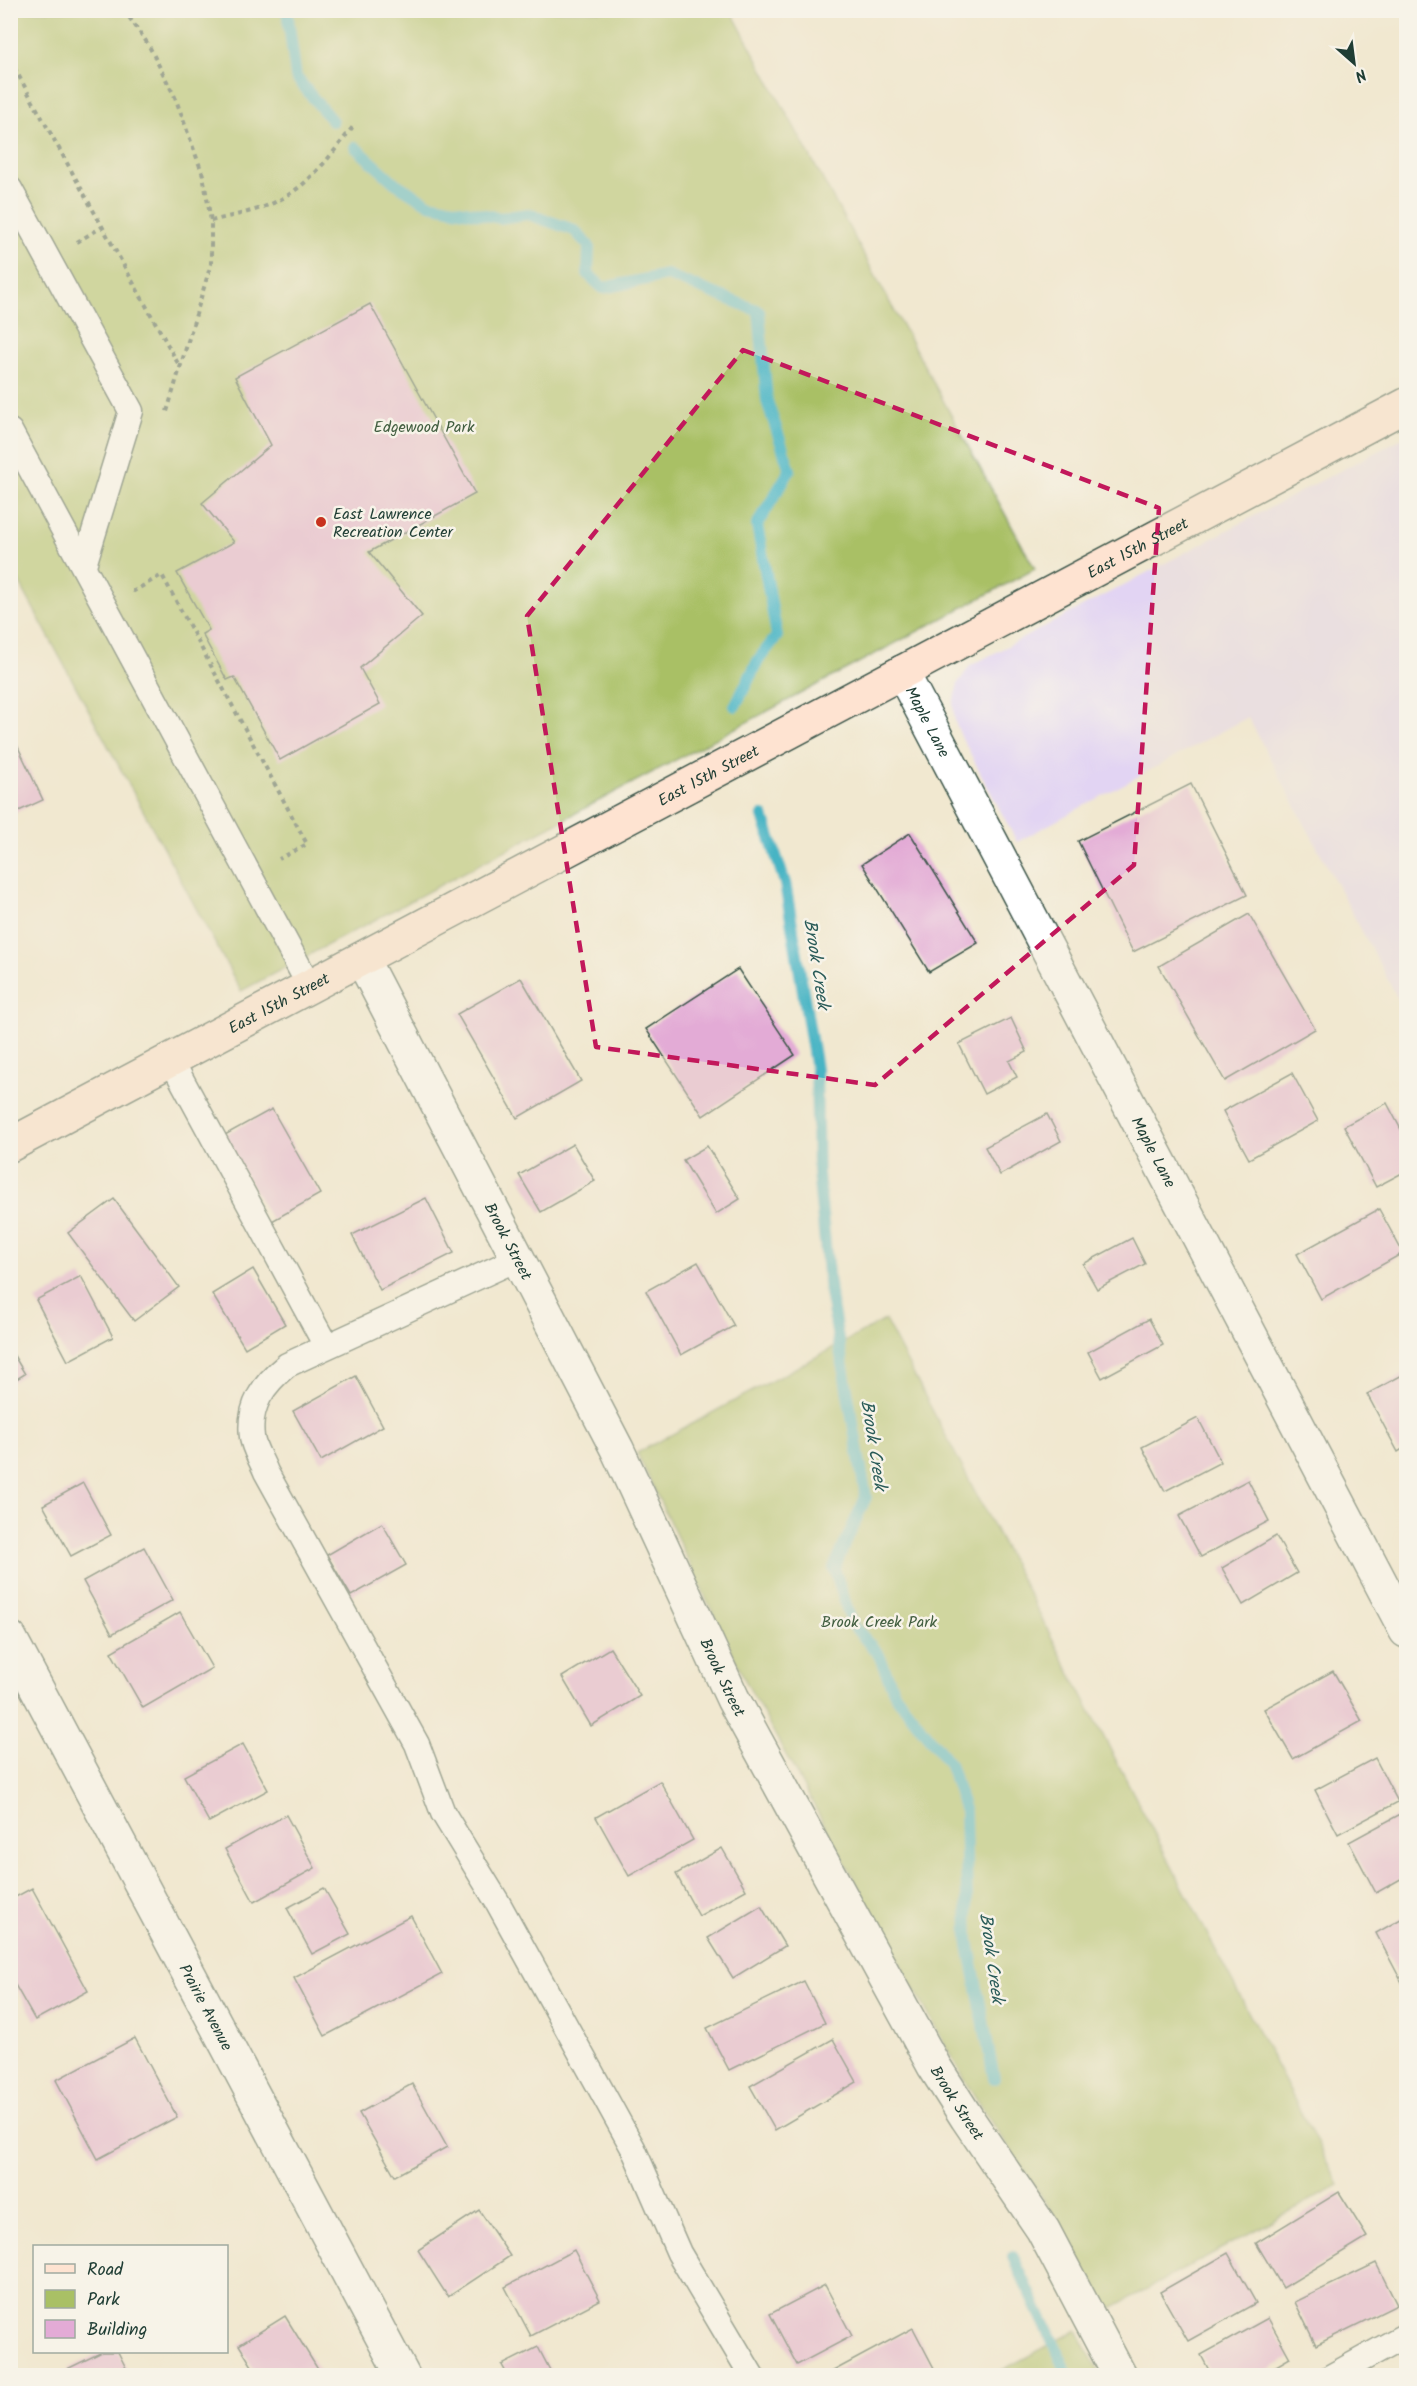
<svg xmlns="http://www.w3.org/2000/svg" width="1417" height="2386" viewBox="0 0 1417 2386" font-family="Kalam,sans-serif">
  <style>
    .built { fill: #e2d4f3 }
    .green { fill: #a9c065; stroke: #647e4c; stroke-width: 1.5 }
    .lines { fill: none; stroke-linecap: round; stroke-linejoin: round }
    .stream { stroke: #47b4c4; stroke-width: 12 }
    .building { fill: #e3abd6 }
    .service-casing { stroke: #3e574b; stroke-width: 27 }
    .minor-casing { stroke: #3e574b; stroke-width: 36 }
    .secondary-casing { stroke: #3e574b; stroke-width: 36 }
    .path { stroke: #3e574b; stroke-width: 4; stroke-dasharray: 4.5 4.5; stroke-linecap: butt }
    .service { stroke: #fff; stroke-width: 24 }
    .minor { stroke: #fff; stroke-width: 33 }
    .secondary { stroke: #fee3d1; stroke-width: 33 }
    .marked { fill: none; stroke: #c2185b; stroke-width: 4.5; stroke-dasharray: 12 8; stroke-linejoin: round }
    .poi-dot { fill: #c8321e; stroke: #f7f3e8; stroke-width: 2 }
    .labels { text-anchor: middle; stroke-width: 5; stroke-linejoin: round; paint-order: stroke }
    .park-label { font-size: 16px; fill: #425e40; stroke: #f7f3e8 }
    .poi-label { font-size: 16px; fill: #1f3d34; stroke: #f7f3e8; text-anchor: start }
    .street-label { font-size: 16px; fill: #1f3d34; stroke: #f7f3e8 }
    .water-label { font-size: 18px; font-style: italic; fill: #295b58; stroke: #f7f3e8 }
  </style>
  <rect width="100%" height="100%" fill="#f7f3e8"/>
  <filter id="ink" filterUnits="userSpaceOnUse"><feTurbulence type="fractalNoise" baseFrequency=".0167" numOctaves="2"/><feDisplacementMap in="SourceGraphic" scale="12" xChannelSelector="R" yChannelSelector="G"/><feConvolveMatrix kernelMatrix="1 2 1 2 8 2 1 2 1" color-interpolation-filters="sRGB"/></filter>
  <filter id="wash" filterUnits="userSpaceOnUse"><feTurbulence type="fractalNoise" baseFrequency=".008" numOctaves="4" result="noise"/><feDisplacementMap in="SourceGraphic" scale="24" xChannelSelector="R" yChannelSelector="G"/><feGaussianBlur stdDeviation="1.35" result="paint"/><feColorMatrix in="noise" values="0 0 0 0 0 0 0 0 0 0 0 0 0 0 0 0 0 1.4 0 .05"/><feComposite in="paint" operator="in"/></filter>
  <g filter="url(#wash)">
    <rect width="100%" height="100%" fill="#f1e8d0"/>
    <!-- built -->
    <path class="built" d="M1406,436V1014L1248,717L1017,842L961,736L955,722L953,704L958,683L970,666Z"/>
    <!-- green -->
    <g class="green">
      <path d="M10,11H731L1035,569L241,991L11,567Z"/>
      <path d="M885,1320L1339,2185L1106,2311L1054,2215L966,2083L745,1680L637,1453Z"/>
      <path d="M1077,2330L1100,2375H993Z"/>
    </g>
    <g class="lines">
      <!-- stream -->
      <g class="stream">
        <path d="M287,10L296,77L332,121"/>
        <path d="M355,147L395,183L429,204L500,218L528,214L574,230L589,246L588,274L603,288L667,275L759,311L767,401L790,470L757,525L777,636L759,659L735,706"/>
        <path d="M763,816L785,883L816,1069L818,1172L830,1293L866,1497L834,1568L852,1624L879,1655L895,1694L949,1763L965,1812L968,1940L994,2078"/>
        <path d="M1013,2257L1069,2376"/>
      </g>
    </g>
    <g id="blocks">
      <!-- building -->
      <g class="building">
        <path d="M370,304L475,494L369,552L422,616L360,668L380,704L280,760L234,677L227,680L202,634L209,630L177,573L234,542L202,503L271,445L235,377Z"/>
        <path d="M10,730L43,800L10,815Z"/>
        <path d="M1191,784L1247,895L1133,952L1078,841Z"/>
        <path d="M910,833L978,943L929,972L862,864Z"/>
        <path d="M1249,914L1315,1029L1225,1081L1159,966Z"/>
        <path d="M738,969L795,1055L703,1116L646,1029Z"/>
        <path d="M521,978L581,1081L517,1118L457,1014Z"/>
        <path d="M1011,1018L1027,1052L1009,1061L1017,1077L984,1094L959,1044Z"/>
        <path d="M1292,1073L1318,1121L1249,1159L1223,1111Z"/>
        <path d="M1387,1103L1406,1139V1171L1376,1187L1344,1126Z"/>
        <path d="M272,1109L320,1194L272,1221L223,1136Z"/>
        <path d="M1047,1114L1061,1141L1000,1175L985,1147Z"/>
        <path d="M573,1144L595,1181L541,1212L519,1175Z"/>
        <path d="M707,1146L740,1199L716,1214L683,1160Z"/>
        <path d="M426,1198L454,1253L380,1290L352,1235Z"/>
        <path d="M114,1199L179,1287L134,1321L68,1233Z"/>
        <path d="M1379,1209L1403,1253L1321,1299L1297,1254Z"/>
        <path d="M1132,1238L1145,1264L1097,1289L1083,1264Z"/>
        <path d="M698,1262L734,1326L681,1355L646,1291Z"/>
        <path d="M253,1269L285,1324L245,1348L212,1294Z"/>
        <path d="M81,1276L113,1337L68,1361L36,1300Z"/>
        <path d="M1149,1319L1163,1345L1102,1378L1088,1352Z"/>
        <path d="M10,1349L25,1374L10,1383Z"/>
        <path d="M1406,1373V1447L1398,1452L1367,1394Z"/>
        <path d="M356,1376L383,1426L321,1461L293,1411Z"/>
        <path d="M1198,1418L1221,1462L1165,1491L1142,1447Z"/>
        <path d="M1248,1480L1269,1521L1201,1557L1179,1516Z"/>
        <path d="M83,1483L111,1535L71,1556L43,1505Z"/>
        <path d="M382,1523L406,1565L351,1596L327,1555Z"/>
        <path d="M1276,1536L1297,1573L1243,1605L1222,1568Z"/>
        <path d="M144,1547L173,1600L112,1634L83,1581Z"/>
        <path d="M180,1612L212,1668L143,1708L111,1652Z"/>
        <path d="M610,1648L640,1696L591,1726L562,1677Z"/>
        <path d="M1333,1671L1362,1721L1293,1759L1264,1709Z"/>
        <path d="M243,1744L268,1790L209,1822L184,1776Z"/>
        <path d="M1375,1758L1398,1802L1338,1834L1315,1790Z"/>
        <path d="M660,1781L693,1840L629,1876L596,1817Z"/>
        <path d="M1406,1811V1876L1376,1893L1349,1842Z"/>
        <path d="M286,1815L315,1868L254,1902L225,1849Z"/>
        <path d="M722,1848L746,1890L699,1916L676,1874Z"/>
        <path d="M32,1888L88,1991L35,2020L10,1976V1900Z"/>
        <path d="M324,1888L350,1934L312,1954L287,1908Z"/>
        <path d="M761,1906L785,1946L733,1978L708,1938Z"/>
        <path d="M411,1916L442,1974L325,2036L294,1978Z"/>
        <path d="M1406,1916V1990L1376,1933Z"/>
        <path d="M804,1981L825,2023L729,2070L707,2028Z"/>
        <path d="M135,2038L177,2117L98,2159L56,2080Z"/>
        <path d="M833,2039L857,2082L775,2130L750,2086Z"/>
        <path d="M412,2084L447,2147L395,2176L359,2113Z"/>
        <path d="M1339,2192L1367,2237L1283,2288L1256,2243Z"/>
        <path d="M479,2210L510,2256L448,2297L418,2250Z"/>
        <path d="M574,2250L600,2300L531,2336L505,2287Z"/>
        <path d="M1228,2253L1256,2303L1188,2341L1160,2292Z"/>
        <path d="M1376,2263L1397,2305L1316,2345L1295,2302Z"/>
        <path d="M825,2285L852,2336L797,2365L770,2314Z"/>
        <path d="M285,2316L322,2376H258L239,2345Z"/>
        <path d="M1268,2318L1290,2358L1259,2376H1212L1201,2355Z"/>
        <path d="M913,2328L936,2372L928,2376H824Z"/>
        <path d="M538,2347L553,2376H508L502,2365Z"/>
        <path d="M102,2352H118L130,2376H71L67,2369Z"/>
      </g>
    </g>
  </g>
  <g filter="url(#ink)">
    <use href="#blocks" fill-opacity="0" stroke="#3e574b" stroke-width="1.5"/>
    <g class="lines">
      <!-- service casing -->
      <g class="service-casing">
        <g id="service">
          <path d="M10,189L131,411L84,565"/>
          <path d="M10,431L310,987"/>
          <path d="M171,1060L326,1346"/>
          <path d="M517,1259L287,1365C264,1384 248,1405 252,1437C253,1448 262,1461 266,1472L417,1744L443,1813L498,1903L633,2148L679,2253L752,2376"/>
          <path d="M1332,2376L1406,2335"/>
        </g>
      </g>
      <!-- minor casing -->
      <g class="minor-casing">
        <g id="minor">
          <path id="s1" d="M902,672L1406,1631"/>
          <path id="s2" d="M362,959L617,1449L733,1699L934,2066L967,2118L1043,2230L1120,2376"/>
          <path id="s3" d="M10,1638L403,2376"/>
        </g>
      </g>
      <!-- secondary casing -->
      <g class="secondary-casing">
        <g id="secondary">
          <path id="s4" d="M10,1145L1406,405"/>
        </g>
      </g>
      <!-- path -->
      <g class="path">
        <path d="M124,10L148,44L175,97L203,175L211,221V264L166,415"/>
        <path d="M10,60L180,367"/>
        <path d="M211,221C234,215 260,211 281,199C312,183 334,151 355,124"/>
        <path d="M77,242L102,227"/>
        <path d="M134,589V591L162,575L307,844L279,859"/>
      </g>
      <!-- service -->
      <use href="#service" class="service"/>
      <!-- minor -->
      <use href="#minor" class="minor"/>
      <!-- secondary -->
      <use href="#secondary" class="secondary"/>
    </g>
  </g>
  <!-- marked area -->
  <path d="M0 0H1417V2386H0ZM743,350L1159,508L1134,865L875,1085L596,1047L527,616Z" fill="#f1e8d0" fill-opacity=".55" fill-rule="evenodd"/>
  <path class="marked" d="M743,350L1159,508L1134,865L875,1085L596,1047L527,616Z"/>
  <!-- markers -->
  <circle class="poi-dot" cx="321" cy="522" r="6"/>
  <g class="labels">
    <!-- park labels -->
    <g class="park-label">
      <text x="424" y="432">Edgewood Park</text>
      <text x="879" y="1627">Brook Creek Park</text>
    </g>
    <!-- poi labels -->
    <g class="poi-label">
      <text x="333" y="519">East Lawrence<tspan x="333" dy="18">Recreation Center</tspan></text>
    </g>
    <!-- street labels -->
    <g class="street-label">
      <text dy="6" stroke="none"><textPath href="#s4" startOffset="1276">East 15th Street</textPath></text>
      <text dy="6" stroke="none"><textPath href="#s1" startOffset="56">Maple Lane</textPath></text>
      <text dy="6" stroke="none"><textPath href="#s4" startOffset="790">East 15th Street</textPath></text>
      <text dy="6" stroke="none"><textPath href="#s4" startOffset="304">East 15th Street</textPath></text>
      <text dy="6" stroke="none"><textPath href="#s1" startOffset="542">Maple Lane</textPath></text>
      <text dy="6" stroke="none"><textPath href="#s2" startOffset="318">Brook Street</textPath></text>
      <text dy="6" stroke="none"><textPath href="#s2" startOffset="804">Brook Street</textPath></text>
      <text dy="6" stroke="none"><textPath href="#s3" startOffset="418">Prairie Avenue</textPath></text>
      <text dy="6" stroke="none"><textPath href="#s2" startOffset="1290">Brook Street</textPath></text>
    </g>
    <!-- water labels -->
    <g class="water-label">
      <text transform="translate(817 964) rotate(81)" y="6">Brook Creek</text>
      <text transform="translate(874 1445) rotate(81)" y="6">Brook Creek</text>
      <text transform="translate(992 1958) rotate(82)" y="6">Brook Creek</text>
    </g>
  </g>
  <!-- margin -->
  <rect width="1417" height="2386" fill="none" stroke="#f7f3e8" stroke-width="36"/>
  <!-- legend -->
  <rect x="33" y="2245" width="195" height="108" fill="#f7f3e8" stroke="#a1aaa0" stroke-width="1.5"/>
  <rect x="45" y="2264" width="30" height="9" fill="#fee3d1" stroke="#a1aaa0" stroke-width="1.5"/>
  <text x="87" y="2275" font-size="18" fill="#1f3d34">Road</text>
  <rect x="45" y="2290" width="30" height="18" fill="#a9c065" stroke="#a1aaa0" stroke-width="1.5"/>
  <text x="87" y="2305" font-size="18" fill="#1f3d34">Park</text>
  <rect x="45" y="2320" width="30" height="18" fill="#e3abd6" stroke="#a1aaa0" stroke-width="1.5"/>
  <text x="87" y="2335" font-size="18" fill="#1f3d34">Building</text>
  <!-- north arrow -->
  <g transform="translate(1354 63) rotate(152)" stroke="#f7f3e8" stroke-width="4.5" paint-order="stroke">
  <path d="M0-4.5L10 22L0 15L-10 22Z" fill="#1f3d34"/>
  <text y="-9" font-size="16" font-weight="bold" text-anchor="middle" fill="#1f3d34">N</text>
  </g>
</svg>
